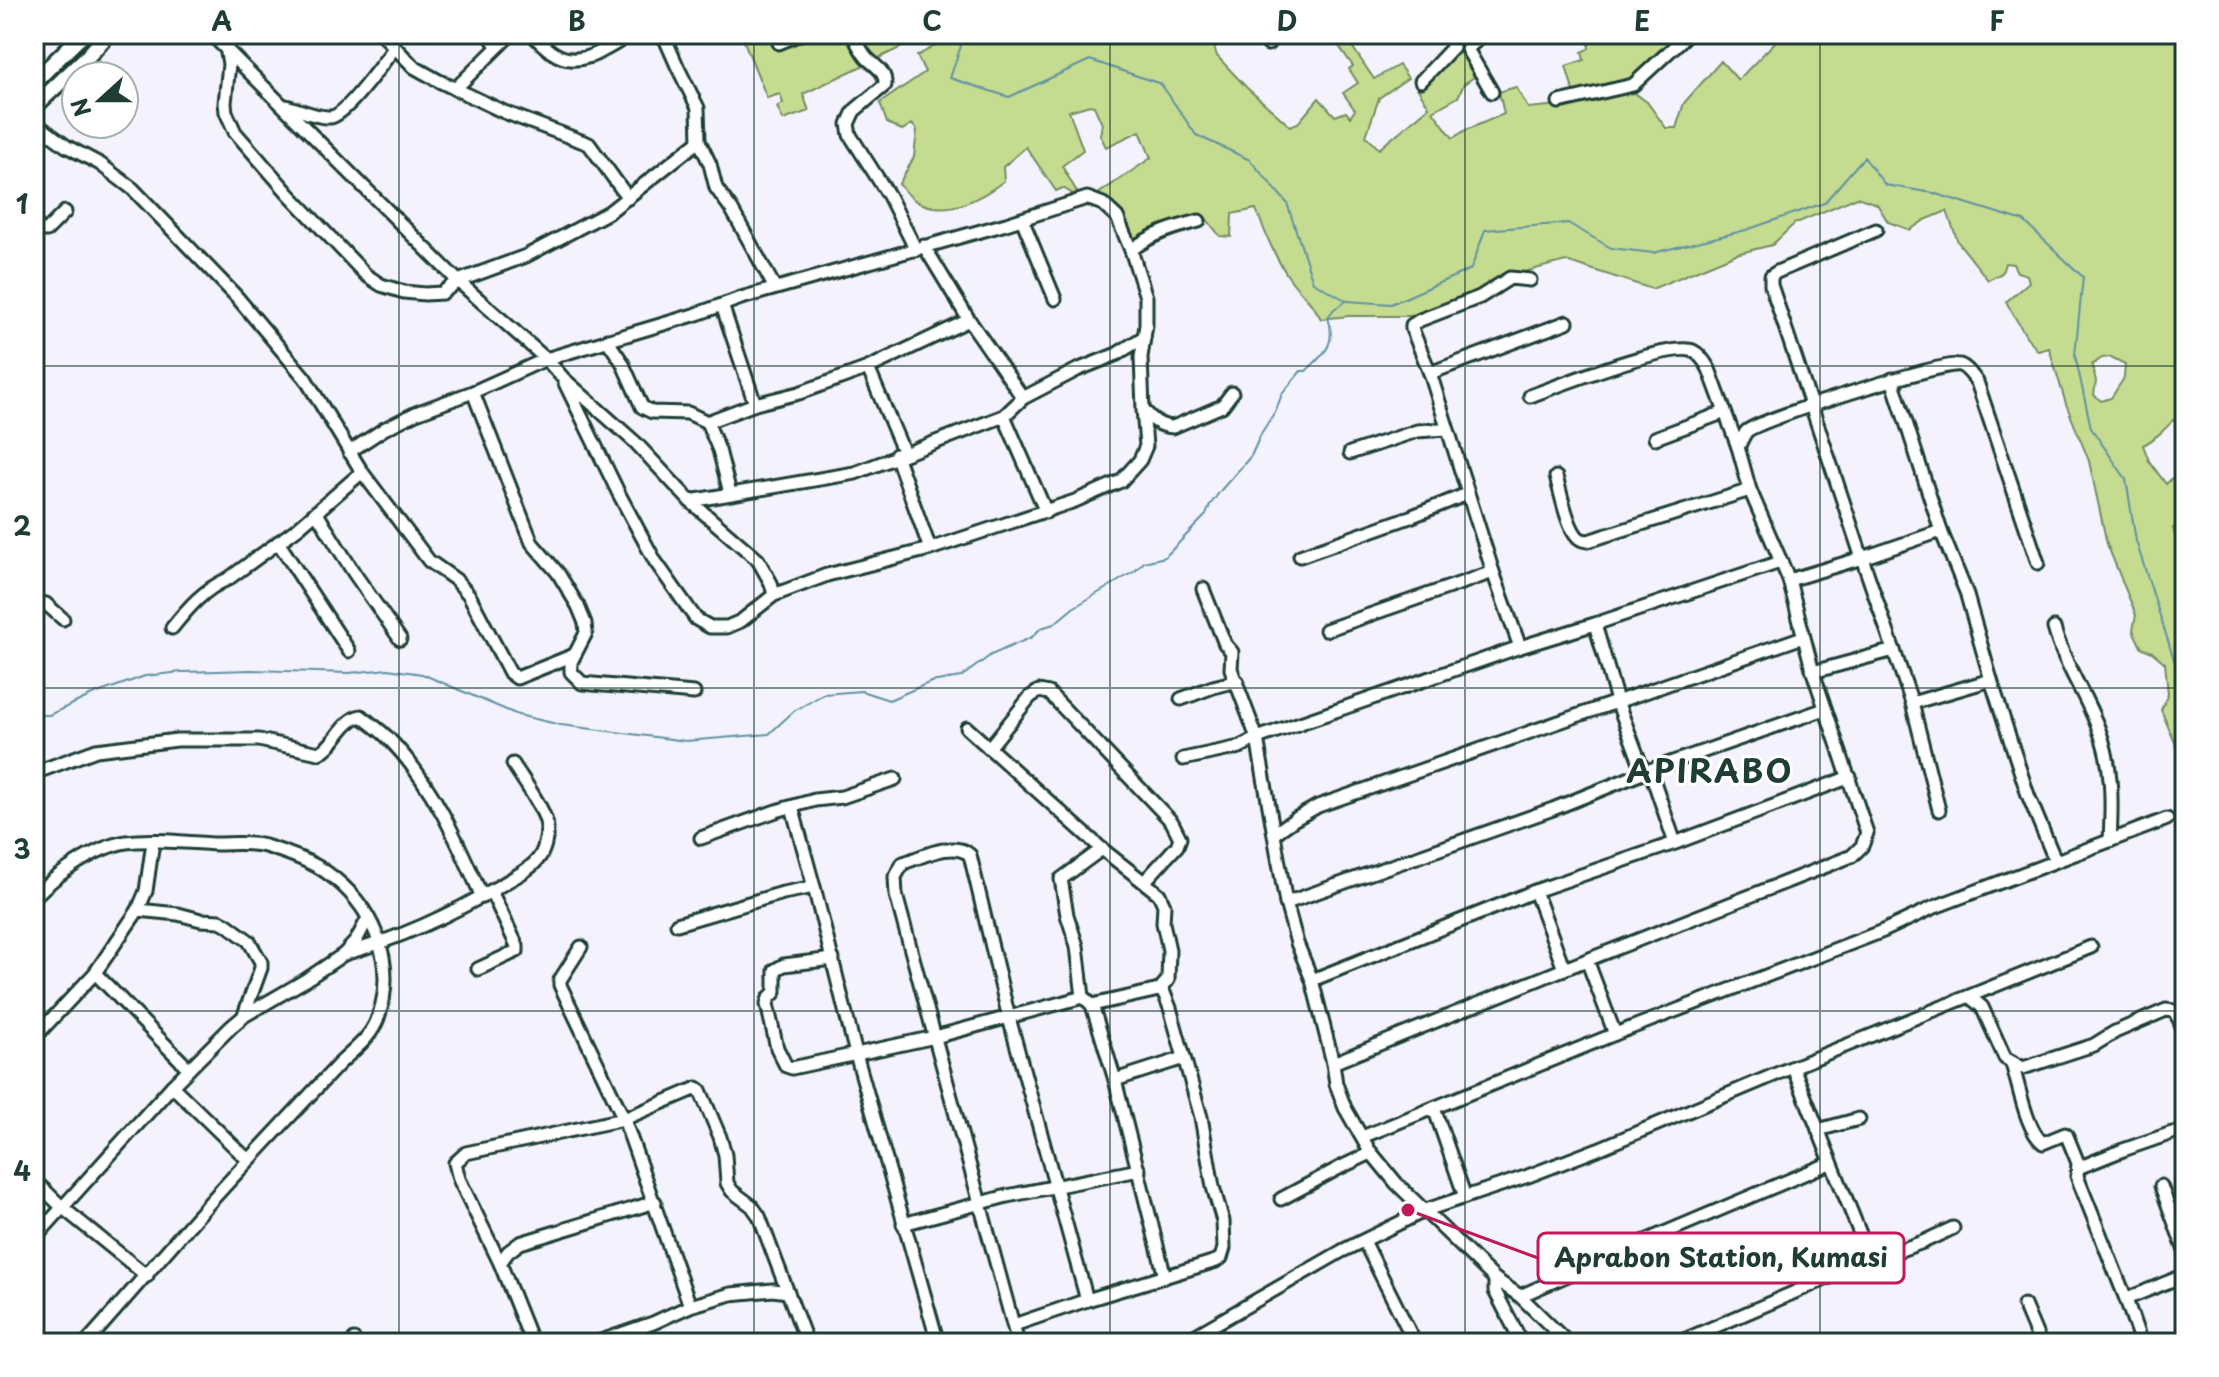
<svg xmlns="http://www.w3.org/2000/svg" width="2219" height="1377" viewBox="0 0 2219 1377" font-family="'Playpen Sans',sans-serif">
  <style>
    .green { fill: #c5db90; stroke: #728c62; stroke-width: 2; fill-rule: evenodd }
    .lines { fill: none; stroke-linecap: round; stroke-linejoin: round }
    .stream { stroke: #6091a2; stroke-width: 2 }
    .minor-casing { stroke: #1f3d34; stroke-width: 17 }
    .major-casing { stroke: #1f3d34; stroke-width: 20 }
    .minor { stroke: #fff; stroke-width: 11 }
    .major { stroke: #fff; stroke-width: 14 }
    .grid { fill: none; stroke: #1f3d34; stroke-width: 2; stroke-opacity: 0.55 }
    .labels { text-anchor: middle; stroke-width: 6; stroke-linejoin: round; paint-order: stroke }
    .district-label { font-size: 32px; font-weight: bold; letter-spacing: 2px; fill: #1f3d34; stroke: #fff }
    .leader { fill: none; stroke: #c2185b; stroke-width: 3 }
    .callout-dot { fill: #c2185b; stroke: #fff; stroke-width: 3 }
    .callout { fill: #fff; stroke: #c2185b; stroke-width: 3 }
    .callout-label { font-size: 26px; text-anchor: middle; font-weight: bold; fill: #1f3d34 }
    .neatline { fill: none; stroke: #1f3d34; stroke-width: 3 }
    .grid-label { font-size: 26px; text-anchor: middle; font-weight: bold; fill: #1f3d34 }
  </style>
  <rect width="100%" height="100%" fill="#f4f3fd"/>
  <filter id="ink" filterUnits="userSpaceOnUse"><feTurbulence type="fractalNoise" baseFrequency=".0125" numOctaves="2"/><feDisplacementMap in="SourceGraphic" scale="16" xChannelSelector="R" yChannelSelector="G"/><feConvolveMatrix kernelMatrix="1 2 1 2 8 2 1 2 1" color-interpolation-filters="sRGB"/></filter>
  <g filter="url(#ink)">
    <!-- green -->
    <g class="green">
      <path d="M752,34H899L906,45L803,94L809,111L783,120L777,107L783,103L780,94L767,98L743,39Z"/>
      <path d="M937,34H1210L1217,56L1247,88L1290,126L1298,123L1319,98L1335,116L1346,112L1350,117L1355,110L1343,93L1358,83L1349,69L1353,66L1338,45L1347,39L1374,79L1399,65L1408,78L1379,98L1366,136L1379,149L1429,107L1416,86L1449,59L1460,53L1468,61L1477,75L1464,84L1458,97L1433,111L1453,138L1466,130L1504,114L1499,92L1516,87L1528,108L1560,105L1576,101L1566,66L1584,60L1582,52L1589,48V35L1576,39L1574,34H1641L1643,36L1645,34H1672L1676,38L1651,71L1632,91L1647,102L1666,128H1676L1684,103L1721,61L1738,80L1783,34H2185V430L2173,420C2167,428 2151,442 2143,445L2149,461L2166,484L2182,469L2185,470V525L2173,528L2180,558L2185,563V766L2161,710L2168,694L2165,663L2152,652L2141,647L2133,630L2136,615L2107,544L2089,461L2066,404L2049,348L2038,351L2026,336L2006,302L2029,282L2027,275L2017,272L2013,264L2005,263L2002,273L1988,280L1958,242L1947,211L1925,220L1910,230L1888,222L1877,204L1857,197L1794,224L1772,245L1736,254L1652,289L1566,261L1497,279L1465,300L1425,316H1349L1321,319C1314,304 1303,296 1293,283C1276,261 1266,235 1256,209L1232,214L1231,237L1220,236L1204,216L1182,222L1132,245L1118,215L1098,194L1151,158L1140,131L1106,147L1100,135L1102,124L1094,106L1090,105L1069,111L1083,150L1062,166L1077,192L1073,194L1063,188L1056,191L1026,147L1003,167L1004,181C980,199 948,217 918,202C911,199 904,190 899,184L914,157L917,130L912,124L902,130L887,123L880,103L925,72L917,56L940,43ZM2111,357L2125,364L2124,378L2111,398L2101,401L2094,395L2096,381L2092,365L2102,358Z"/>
    </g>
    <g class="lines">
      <!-- stream -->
      <g class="stream">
        <path d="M965,34L950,78L1009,97L1090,60L1161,84L1196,135L1250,160L1287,203L1313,282L1347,301L1391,304L1471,269L1485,230L1568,223L1611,248L1653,253L1746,230L1824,203L1864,157L1885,185L1933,193L2024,221L2083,277L2075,355L2091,428L2126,479L2136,541L2185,694"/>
        <path d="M34,715H49L92,695L145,676L182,672L252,670L349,673L388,669L422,674L518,715L561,725L686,741L769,734L794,711L824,694L861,691L889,700L931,682L961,677L991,655L1032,637L1041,628L1054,624L1073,608L1135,571L1144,562L1165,557L1206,515L1210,505L1221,490L1251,456L1262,432L1276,410L1282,394L1301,371H1306C1324,354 1337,345 1328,317L1334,309L1345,302"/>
      </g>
      <!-- minor casing -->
      <g class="minor-casing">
        <g id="minor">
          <path d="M211,34L458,281L546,359L563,378L636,443L690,501L758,560L771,583L774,595"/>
          <path d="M231,34L226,47L229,64L225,103L226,112L235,132L289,194L366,275L381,285L404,292L425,294L442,293L458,281L526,256L609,212L699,141L698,108L678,68L663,34"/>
          <path d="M382,34L414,67L439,81L504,112L589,144L628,198"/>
          <path d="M489,34L497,46"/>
          <path d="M532,34C538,40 545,47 552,52C578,71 608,48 631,34"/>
          <path d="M852,34C857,42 861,51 867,58C876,67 886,71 885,85L854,111L848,124L850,135L889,196L916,250"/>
          <path d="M1484,34L1467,49L1492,92"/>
          <path d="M779,43L800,34"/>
          <path d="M1268,44L1275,34"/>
          <path d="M1421,81L1453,47L1448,34"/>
          <path d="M455,89L511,34"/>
          <path d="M1559,102L1633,85L1688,34"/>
          <path d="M286,106C299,109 316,118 330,117C345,117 384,61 395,47"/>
          <path d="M34,122L66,146L100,164L133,189L236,296L305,378L362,472L298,528L228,579C204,589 188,608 172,628"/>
          <path d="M699,141L710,164L716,188L732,210L775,288"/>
          <path d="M1022,219L1055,299"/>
          <path d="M34,221L40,230H47L65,212"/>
          <path d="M1876,230L1777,272L1771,276V285L1862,558L1941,531"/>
          <path d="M924,246L969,320L1023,398"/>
          <path d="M1131,250C1154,233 1172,228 1199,221"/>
          <path d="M722,305L755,404"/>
          <path d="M607,340L622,362L642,407L652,412L688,413L707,422"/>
          <path d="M868,368L904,453"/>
          <path d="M1430,373L1567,322"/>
          <path d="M1892,379L1941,531L1966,592L1991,680L2028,795L2055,860"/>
          <path d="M565,383L619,494L655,561L696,619L710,627H727L741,621L774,595L827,575L930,549L896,455"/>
          <path d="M473,392L532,543L558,573L578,606L585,623L586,633L571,662V672L582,683L694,693"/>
          <path d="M1143,409C1152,420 1159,426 1173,427L1222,406L1232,393"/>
          <path d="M1004,416L1046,512"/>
          <path d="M1655,438L1725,412"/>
          <path d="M1738,447C1741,443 1743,435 1747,431C1761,419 1944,361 1960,365C1968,368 1972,376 1977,382L2038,563"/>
          <path d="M349,452L384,429L416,413L473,392L546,359L697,314L741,298L1006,224L1087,198L1103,204L1117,217L1131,250L1146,297V325L1141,357L1143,409L1146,446L1140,460L1121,481L1075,501L930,549"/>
          <path d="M1350,453L1417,431L1446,429"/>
          <path d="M362,472L429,561L456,580L469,595L510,673L517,678L574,655"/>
          <path d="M1556,477C1561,493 1566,522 1576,535C1580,540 1582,540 1588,541L1750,490"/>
          <path d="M730,493L719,450L707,422L755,404L799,393L868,368L969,320"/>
          <path d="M690,501L855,473L1004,416L1023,398L1077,370L1117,354L1144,337"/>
          <path d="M316,512L354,573L400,639"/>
          <path d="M278,542L349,651"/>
          <path d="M1300,556L1410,517L1467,494"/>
          <path d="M1789,580L1862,558L1912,703L1939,810"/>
          <path d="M1203,589L1225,644L1232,652L1231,669L1257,738L1286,903L1297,943L1312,980L1333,1063L1336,1084L1345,1108L1369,1150L1397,1184L1495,1279L1520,1296L1568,1343"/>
          <path d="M34,602L46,604L63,619"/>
          <path d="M1595,624L1617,701L1644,773"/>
          <path d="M2054,628C2064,664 2086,695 2099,730C2113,766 2112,803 2110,841"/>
          <path d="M1326,630L1493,572"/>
          <path d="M1520,647L1493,572L1430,373L1412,329V325L1420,320L1480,297L1510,278L1530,280"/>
          <path d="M1813,672L1894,650"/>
          <path d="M1181,699L1213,687L1237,681"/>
          <path d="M1912,703L1991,680"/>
          <path d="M967,728L1102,849L1159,894L1164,905L1163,923L1169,950L1168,980L1159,990"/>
          <path d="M989,748L1030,697L1039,691L1049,693L1172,822L1180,838L1177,846L1145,881"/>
          <path d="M1183,759L1240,747L1257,738L1520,647L1595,624L1780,562"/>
          <path d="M1650,770L1675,843"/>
          <path d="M34,773L96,750L177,740H259L319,753C336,745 342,720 361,716C371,724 382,731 390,740C432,783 458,842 482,897"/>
          <path d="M792,807L814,887L856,1054L938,1343"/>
          <path d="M1275,833L1295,819L1318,806L1803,637"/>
          <path d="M701,838L776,811L815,800L842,797L895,779"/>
          <path d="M1102,849L1061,879L1067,915L1077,946L1083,997L1092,1005L1115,1080L1165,1277"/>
          <path d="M1535,891L1564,969"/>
          <path d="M34,897C56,875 95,847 126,842C155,838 188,843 217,844C232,844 251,842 265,846C285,852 309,860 326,872C372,904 397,960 379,1015C372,1038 354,1049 338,1065C309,1096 280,1127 251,1158C194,1217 141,1282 86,1343"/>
          <path d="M1286,903L1553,809L1650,770L1825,709"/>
          <path d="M138,910L178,914L201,920L220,921L226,924L249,941L261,962V968L244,1015"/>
          <path d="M677,924L783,893L814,887"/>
          <path d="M581,947L560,980V985L624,1119L690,1306"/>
          <path d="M344,954C401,938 453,914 503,884C514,877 530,870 538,859C544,852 547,838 547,829C548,813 522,779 513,764"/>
          <path d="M833,959L784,965L775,970V992L769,998L767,1004L777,1048L786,1066L792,1068L935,1037L1083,997"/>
          <path d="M1587,960L1615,1034"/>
          <path d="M478,969L517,951V946L491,891"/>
          <path d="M95,973L189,1069"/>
          <path d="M1312,980L1535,891L1675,843L1850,777"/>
          <path d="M1970,997L1982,1007L2005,1058L2023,1068L2094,1045L2115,1032L2166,1010L2174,1011L2180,1021L2185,1041"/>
          <path d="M34,1038L95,973L138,910L146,891L153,842"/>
          <path d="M1333,1063L1564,969L1852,856L1862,846L1867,833L1813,672L1789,580L1750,490L1738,447L1709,369C1705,362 1700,354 1693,351C1670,341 1558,386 1530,396"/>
          <path d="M2012,1064C2019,1085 2026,1130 2043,1143L2065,1134L2067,1136L2078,1163L2077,1176L2080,1184L2126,1299L2141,1343"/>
          <path d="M1115,1080L1184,1058"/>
          <path d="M172,1086L248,1160"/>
          <path d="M1434,1108L1465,1197"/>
          <path d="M1818,1130L1859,1119"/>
          <path d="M1362,1137L1615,1034L1883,931L1932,908L2167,819"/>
          <path d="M2078,1168L2123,1150L2172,1133"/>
          <path d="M34,1180L63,1208L147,1276"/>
          <path d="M2161,1186L2185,1251"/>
          <path d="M1281,1199L1341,1167L1371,1153"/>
          <path d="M903,1224L1007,1196L1139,1170"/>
          <path d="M34,1239L172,1086L231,1027L244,1016L304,981L344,954L356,941L368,918"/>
          <path d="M1364,1241L1415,1343"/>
          <path d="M500,1263L508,1252L520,1243L655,1202"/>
          <path d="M1861,1264L1923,1242L1953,1228"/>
          <path d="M1495,1279V1291L1522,1343"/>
          <path d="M1520,1296L1657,1236L1830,1163"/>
          <path d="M2126,1299L2185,1275"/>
          <path d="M2024,1305L2040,1343"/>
          <path d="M1014,1325L1087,1300L1216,1261L1221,1258L1224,1248L1223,1221L1213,1187L1201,1117L1170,1008L1164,993L1159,990L1092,1005"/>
          <path d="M354,1340L356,1343"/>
          <path d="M532,1343L500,1263L459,1179L455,1163L466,1153L624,1119L697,1088L700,1090L720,1137L725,1155L727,1183L732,1191L752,1206L759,1216L807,1343"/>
          <path d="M595,1343L653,1323L690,1306L731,1294L773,1290L788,1292"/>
          <path d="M1018,1343L896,895L895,877L903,863C922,857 953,840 970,855L1009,1018L1087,1300"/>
          <path d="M1182,1343L1342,1251L1426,1210L1528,1176L1598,1149L1793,1067L2091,947"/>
          <path d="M1677,1343L1860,1264L1866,1258L1867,1251L1793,1067"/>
        </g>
      </g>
      <!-- major casing -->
      <g class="major-casing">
        <g id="major">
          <path d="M34,82L83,34"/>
          <path d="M34,107L89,55L108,34"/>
        </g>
      </g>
      <!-- minor -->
      <use href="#minor" class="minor"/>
      <!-- major -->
      <use href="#major" class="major"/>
    </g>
  </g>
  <!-- grid -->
  <path class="grid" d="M399,34V1343M754,34V1343M1110,34V1343M1465,34V1343M1820,34V1343M34,366H2185M34,688H2185M34,1011H2185"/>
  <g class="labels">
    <!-- district labels -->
    <g class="district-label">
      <text x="1710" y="783">APIRABO</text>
    </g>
  </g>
  <!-- callouts -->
  <path class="leader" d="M1408 1210L1538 1258"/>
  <circle class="callout-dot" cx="1408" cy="1210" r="8"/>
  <rect class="callout" x="1538" y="1233" width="366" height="50" rx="8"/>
  <g class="callout-label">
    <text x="1721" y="1267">Aprabon Station, Kumasi</text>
  </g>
  <!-- margin -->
  <rect width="2219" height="1377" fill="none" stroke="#fff" stroke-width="88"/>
  <!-- north arrow -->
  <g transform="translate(100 100) rotate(249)"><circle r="38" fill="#ffffff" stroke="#a5b1ae" stroke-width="2"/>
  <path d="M0-6L14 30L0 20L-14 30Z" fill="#1f3d34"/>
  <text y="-12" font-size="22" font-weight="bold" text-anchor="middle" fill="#1f3d34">N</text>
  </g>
  <rect x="44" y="44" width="2131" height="1289" class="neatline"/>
  <g class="grid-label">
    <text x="222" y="31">A</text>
    <text x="577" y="31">B</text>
    <text x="932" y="31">C</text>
    <text x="1287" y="31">D</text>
    <text x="1642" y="31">E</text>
    <text x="1997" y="31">F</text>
    <text x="22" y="214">1</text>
    <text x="22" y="536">2</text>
    <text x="22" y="859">3</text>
    <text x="22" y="1181">4</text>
  </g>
</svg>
